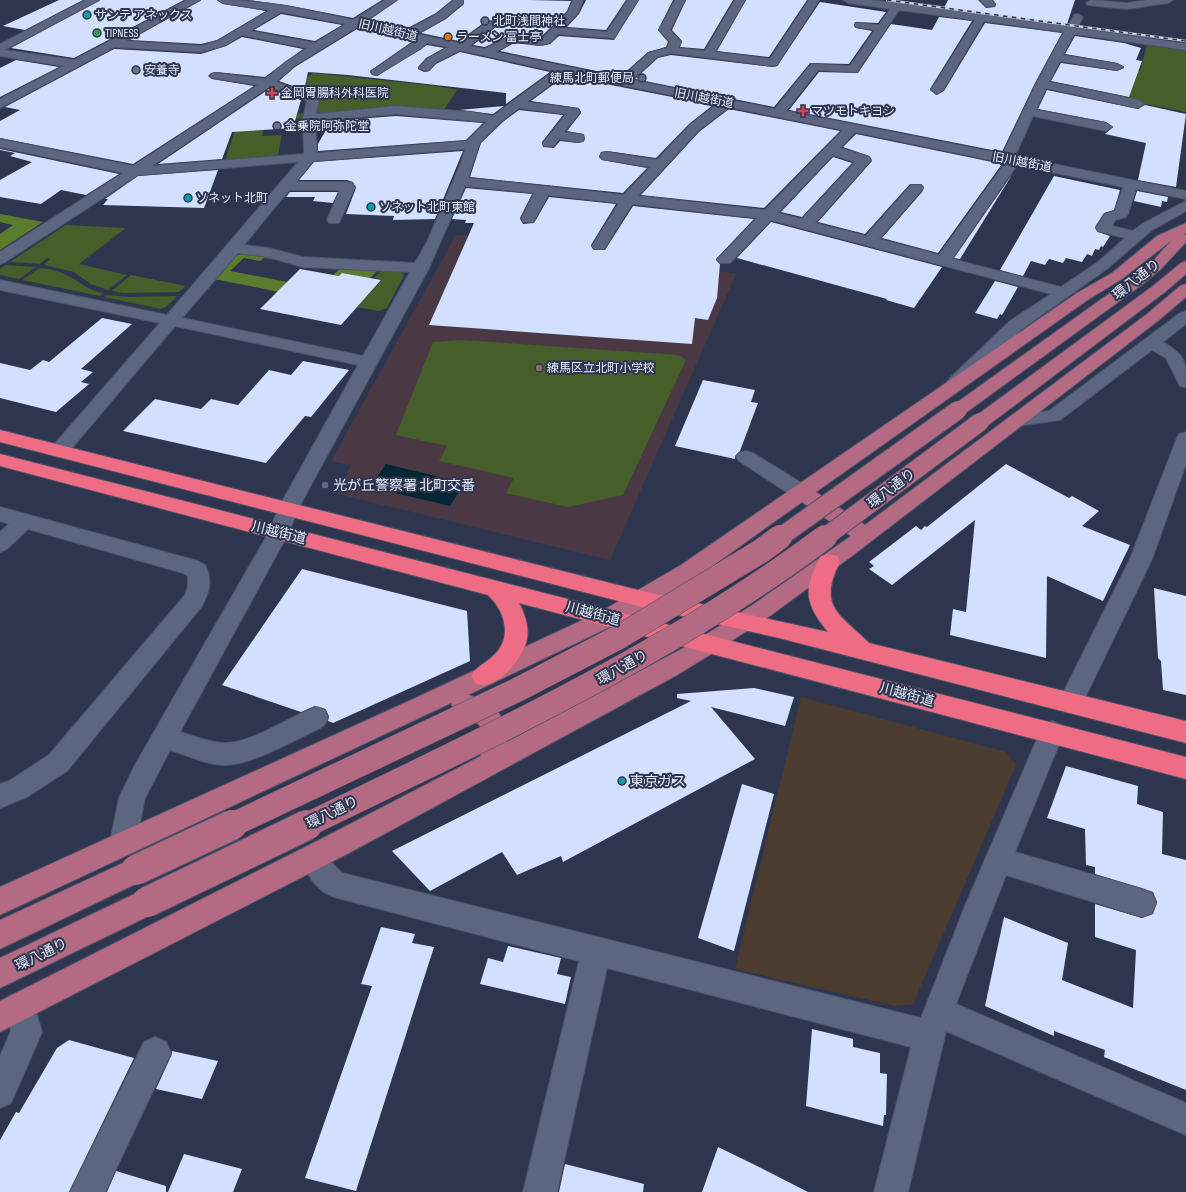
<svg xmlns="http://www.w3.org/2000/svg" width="1186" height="1192" viewBox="0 0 1186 1192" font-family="'Sofia Sans Condensed','Noto Sans JP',sans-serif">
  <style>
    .commercial { fill: #4b3c2f }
    .education { fill: #4a3944 }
    .green { fill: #465e29 }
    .forest { fill: #5a7c2d }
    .water { fill: #052634 }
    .building { fill: #d3dffe }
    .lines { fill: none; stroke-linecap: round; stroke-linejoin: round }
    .minor-casing { stroke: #4c5368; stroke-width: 2 }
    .major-casing { stroke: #4c5368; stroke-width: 2 }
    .highway-casing { stroke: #4c5368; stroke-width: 2 }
    .minor { fill: #5c6681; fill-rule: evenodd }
    .major { fill: #b46a83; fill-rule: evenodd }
    .highway { fill: #ee6d84; fill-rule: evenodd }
    .rail-casing { stroke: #c9d0e1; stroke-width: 2.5 }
    .rail { stroke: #2e364f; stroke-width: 1.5; stroke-dasharray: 4.5; stroke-linecap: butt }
    .major-bridge-far2-casing { stroke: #4c5368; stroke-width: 20; stroke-linecap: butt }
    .major-bridge-far1-casing { stroke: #4c5368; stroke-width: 25; stroke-linecap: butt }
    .major-bridge-casing { stroke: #4c5368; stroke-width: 32; stroke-linecap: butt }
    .major-bridge-far2 { stroke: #b46a83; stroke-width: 18 }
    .major-bridge-far1 { stroke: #b46a83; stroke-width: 24 }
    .major-bridge { stroke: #b46a83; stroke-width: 30 }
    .culture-dot { fill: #0f9aa8; stroke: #2e364f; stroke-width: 1.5 }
    .worship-dot { fill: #6b7280; stroke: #2e364f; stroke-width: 1.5 }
    .leisure-dot { fill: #2e9e5b; stroke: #2e364f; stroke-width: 1.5 }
    .food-dot { fill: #e8710a; stroke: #2e364f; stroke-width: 1.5 }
    .service-dot { fill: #5c6f8a; stroke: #2e364f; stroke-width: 1.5 }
    .health-dot { fill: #e0444e; stroke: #2e364f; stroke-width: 1.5 }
    .education-dot { fill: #8d6e63; stroke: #2e364f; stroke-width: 1.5 }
    .labels { text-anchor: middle; stroke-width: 4; stroke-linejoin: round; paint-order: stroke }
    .far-poi-label { font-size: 12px; fill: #e7edfd; stroke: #2e364f; text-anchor: start }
    .far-street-label { font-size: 12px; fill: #e7edfd; stroke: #2e364f }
    .street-label { font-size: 14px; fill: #e7edfd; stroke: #2e364f }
    .poi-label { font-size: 14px; fill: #e7edfd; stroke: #2e364f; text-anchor: start }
  </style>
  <rect width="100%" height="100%" fill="#2e364f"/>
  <!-- commercial -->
  <path class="commercial" d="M801,697L1006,752L1016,765L913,1004L895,1006L735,969Z"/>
  <!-- education -->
  <path class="education" d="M456,235L534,239L736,274L610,560L338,494L351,465L331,461Z"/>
  <!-- green -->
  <g class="green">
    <path d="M1147,45L1186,51V112L1121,99L1125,89L1110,86L1117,68L1140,71Z"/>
    <path d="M313,73L437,86L457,90L443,111L396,108L322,113L317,112L320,99L293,88Z"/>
    <path d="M305,113V118L265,121L262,136L282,135L278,156L225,161L238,121Z"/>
    <path d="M66,225L126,228L79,264L127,275L108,290L91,284L74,272L44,265L50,259L47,258L40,264L10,262Z"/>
    <path d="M6,265L36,267L19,279L0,275V269Z"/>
    <path d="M40,268C50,269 61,271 70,277C82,283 89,291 103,293L100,296L22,280Z"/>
    <path d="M382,270H398L404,275L387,308L378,311L357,307L382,280L374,278Z"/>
    <path d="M131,275L186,286L179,292L123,293L112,291Z"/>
    <path d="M107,295L129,297L177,296L166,307L161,309L104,297Z"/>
    <path d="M462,340L679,355L686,360L623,495L568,507L506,493L514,478L439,461L447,446L396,435L433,342Z"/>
  </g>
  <!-- forest -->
  <g class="forest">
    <path d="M0,214L43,222L0,250V234L13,225L0,222Z"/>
    <path d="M246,253L272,257L276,260L264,258L260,261L244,258L230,271L355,295L345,305L214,279L234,256Z"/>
    <path d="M340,269L378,270L367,281L353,275L342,273L339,276L333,275Z"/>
  </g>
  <!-- water -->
  <path class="water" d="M386,464L465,483L450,506L370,487Z"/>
  <!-- building -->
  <g class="building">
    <path d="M59,0H83L25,30L3,26Z"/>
    <path d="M100,0H184L74,58L11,48Z"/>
    <path d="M201,0H217L223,4L266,11L217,40L201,44L130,40Z"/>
    <path d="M249,0H382L353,18L286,5Z"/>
    <path d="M398,0H452L436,13L406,29L368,21Z"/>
    <path d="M464,0H529L571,1L567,11L542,36L512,34L485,47L473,45L496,27L497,23L495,20L486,21L459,41L421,33L446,19L464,4Z"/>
    <path d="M586,0H626L606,30L567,27L579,14Z"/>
    <path d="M639,0H673L658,30L668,42L666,47L648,52L621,76L500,51L514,43L540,46L550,44L559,36L614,40Z"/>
    <path d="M686,0H733L704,49L680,47L682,41L672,30Z"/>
    <path d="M746,0H807L769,57L717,51Z"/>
    <path d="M948,0H978L986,8L995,7L996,4L993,0H1075L1067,24L944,8Z"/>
    <path d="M820,2L886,12L878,23L855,22L854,26L856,28L872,31L849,64L810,63L774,107L635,79L658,58L671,55L773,67L777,66Z"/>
    <path d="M281,14L342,25L315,41L254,30Z"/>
    <path d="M939,17L972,21L930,89L936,95L944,91L985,23L1062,33L1035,83L1002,152L789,110L819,72L858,73L891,24L932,30Z"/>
    <path d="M357,29L413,41L370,71L372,75L377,76L427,45L444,48L426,58L418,67V69L424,72L429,71L436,64L460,52L550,72L506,104V93L348,75L308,72L304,90L279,81L295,67Z"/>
    <path d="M1075,36L1124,43L1141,48L1136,60L1142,61L1129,97L1051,81L1061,63L1117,71L1124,68L1117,63L1065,54Z"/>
    <path d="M242,37L303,49L265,77L216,72L211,73L208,76L212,79L254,86L133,164L0,138V121L20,110L5,107L114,49L201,54L226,46Z"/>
    <path d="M16,60L59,67L0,97V68Z"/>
    <path d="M565,76L713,105L689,124L656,158L607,151L601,152L599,157L602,160L647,168L623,193L470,177L481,143L504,121L519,110L563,115L542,142L543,147L554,148L560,141L578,143L584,141L585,138L583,134L567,131L581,113L579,108L531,101Z"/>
    <path d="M269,89L301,100L293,128L232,132L222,159L158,164Z"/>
    <path d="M1047,90L1138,109L1145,105L1186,114L1176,187L1138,180L1146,143L1105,134L1113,127L1106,122L1038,109Z"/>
    <path d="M504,106L493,114L459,110Z"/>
    <path d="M729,109L840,131L764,208L641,195L699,132Z"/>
    <path d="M396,116L483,123L466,140L318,151V144L331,121Z"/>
    <path d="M856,134L1002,164L938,253L882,238L922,192L924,187L921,184H910L865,234L818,222L872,161L869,156L843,147Z"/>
    <path d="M0,149L119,174L86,195L61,190L41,204L0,197V180L32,162L10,156L15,153L0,150Z"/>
    <path d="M463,151L435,219L393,220L394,216L346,214L356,188L353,182L347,180H299L314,162Z"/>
    <path d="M833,157L852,163L802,217L781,212Z"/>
    <path d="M218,170L204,208L103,205L108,199H105L138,176Z"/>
    <path d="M1013,173L960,259L954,258Z"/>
    <path d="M1054,176L1120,190L1114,210L1104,213L1095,227L1098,232L1110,236L1103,247L1101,246L1099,250L1095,249L1092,256L1087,254L1082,262L1066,258L1063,263L1049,259L1045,265L1031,261L1023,276L1000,270Z"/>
    <path d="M466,188L532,194L520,218L523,224L534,223L549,197L616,204L591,245L594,250H605L633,206L754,219L716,259L720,264L717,298L708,320L695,318L692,344L429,325L474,223H465L466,220L452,219Z"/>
    <path d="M1137,191L1168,197L1167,202L1162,201L1161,207L1134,201Z"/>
    <path d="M290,192H338L333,203L313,201L315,197H286Z"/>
    <path d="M771,222L942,267L914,308L886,300L887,299L737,258Z"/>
    <path d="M300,269L339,276L342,273L381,280L341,325L260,309Z"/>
    <path d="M995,281L1018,287L1002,315L1000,314L997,319L975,313Z"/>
    <path d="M102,318L132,324L81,369L93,372L81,382L89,384L56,412L0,398V363L30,370L43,360L49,362Z"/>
    <path d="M303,361L349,370L311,417L305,416L266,463L123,431L155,399L201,409L211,399L238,405L269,370L291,375Z"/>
    <path d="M703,380L755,390L751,402L758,403L740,451L735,456V459L675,446Z"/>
    <path d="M1006,464L1069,498L1072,496L1099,511L1082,526L1130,545L1103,601L1047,576L1046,658L950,635L953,609L966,612L975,520L892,585L869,569L874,566L869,562L916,526L921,530L925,526L927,527Z"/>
    <path d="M302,569L467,611L470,661L333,723L328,721L329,716L325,709L315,706L301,712L222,685Z"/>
    <path d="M1154,588L1186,596V695L1163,690L1161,661L1158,658Z"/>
    <path d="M754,688L794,697L785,726L711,707L755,759L563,862L561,856L517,875L502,852L430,891L392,851L691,701L677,698V694Z"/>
    <path d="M1066,766L1138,786L1137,804L1163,812L1162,854L1186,860V1090L1104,1057L1105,1050L1054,1031V1036L985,1006L1004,917L1068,943L1062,980L1133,1008L1136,950L1095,937V904L1142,918L1153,914L1157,902L1153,892L1095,874V867L1086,865L1085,829L1047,818Z"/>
    <path d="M742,784L774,794L734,951L698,938Z"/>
    <path d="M381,927L415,934L412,943L434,947L356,1191L305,1178L372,986L361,984Z"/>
    <path d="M508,946L561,958L557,974L571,977L565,1004L480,984L488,958L503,962Z"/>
    <path d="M812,1029L853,1039V1047L880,1053V1073L887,1074L886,1115H884L883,1126L806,1106Z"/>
    <path d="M69,1040L134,1058L69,1192H0V1140L16,1112L19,1113L57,1048Z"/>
    <path d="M172,1051L218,1061L202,1099L156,1089L172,1054Z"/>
    <path d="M718,1147L753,1164L808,1192H702Z"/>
    <path d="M184,1154L242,1169L233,1192H168Z"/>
    <path d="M565,1164L644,1184L643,1192H559Z"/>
    <path d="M116,1171L166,1186V1192H107Z"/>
  </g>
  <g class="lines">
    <!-- minor casing -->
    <g class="minor-casing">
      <g id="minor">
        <path d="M86,0H99L4,50L74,60L187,0H200L125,41L201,46L218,41L270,10L223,3L218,0C264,0 308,10 353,20L385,0H397L364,22L406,31L437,14L454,0H463V3L445,18L417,34L459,43L487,22H495L496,24L495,26L469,46L485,49L512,35L543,38L568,12L573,0H583L578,13L564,28L607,32L628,0H638L614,38L558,34L550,43L540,45L514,41L496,52L621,78L649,53L667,48L670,42L659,30L675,0H685L670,30L681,42L678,48L705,51L735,0H745L715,52L770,59L809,0H819L777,65L773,66L671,53L657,57L632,80L775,109L811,64L850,66L875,30L856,27L855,25L856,23L879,25L890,9L848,3L843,0H870L897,3L1068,26L1074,15L1078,14L1083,17L1077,28L1186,44V50L1074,34L1063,55L1117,64L1123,67L1117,70L1060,61L1049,82L1138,100L1144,104L1138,108L1046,88L1036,110L1106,123L1112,127L1106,131L1033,116L1015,156L1186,191V199L1136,189L1128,214L1126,217L1115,220L1112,226L1133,231L1142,224L1186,201V211L1152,230L1108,268L1022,329L962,386L956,387L950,386L947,382L950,378L1010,321L1051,294L771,220L730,263H720L717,260L757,218L632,204L604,249H594L592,246L619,203L548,195L535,219L533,222H523L521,219L534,193L465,186L429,268L298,509L289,532L180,732C194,736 210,743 225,743C253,743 290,716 316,707L325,710L328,717L325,724L320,728C294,740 254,764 226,765C210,766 186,755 170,750L145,798L136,843L133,852L123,855L113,852L110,843L119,798L135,765L269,532L278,509L358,365L175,326L66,455L59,457L52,455L49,451L52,447L160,323L0,290V280L167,315L298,162L138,175L5,262L0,264V252L123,173L0,147V139L133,166L258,85L212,78L210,76L212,74L216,73L265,79L286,62L307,48L242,35L226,45L201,52L114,47L0,108V99L64,66L0,56V44ZM899,10L975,20L931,90L937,94L943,90L984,21L1064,32L1036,84L1003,154L786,111L818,70L857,72ZM281,12L346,24L315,43L250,31ZM357,27L417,40L373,70L371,72L373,74L377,75L420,49L427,43L448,47L427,59L419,68L425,71L429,70L435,63L460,50L554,71L493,116L471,112L396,106L316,114L319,99L317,96L276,82L294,66ZM565,74L717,104L690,125L657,160L607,152L602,153L600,156L602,159L650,167L624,195L468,178L480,142L503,120L519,108L566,114L543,143L544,146H554L559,139L578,142L583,141L584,138L583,135L564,132L580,112L578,109L527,102ZM269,87L307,101L303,118L304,154L152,166ZM729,107L843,130L765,210L638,196L698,131ZM396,114L486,122L467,141L317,153L315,121ZM855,132L1005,163L939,255L879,239L921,191L923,188L921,185H911L866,236L815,223L871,160L869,157L840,148ZM465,149L461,163L427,242L415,263L303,257L269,248L244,245L289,190H340L327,220L329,223H339L355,187L352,183L347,182H296L313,161ZM833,155L855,162L802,219L778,213ZM1017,165L1123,187L1115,211L1105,214L1096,228L1098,231L1125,238L1098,262L1061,287L952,259ZM238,253L268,257L302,267L410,272L363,356L182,318Z"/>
        <path d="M980,0H991L995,4L994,6H986Z"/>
        <path d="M1091,0L1127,3L1147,0H1173L1168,3L1127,9L1087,5L1086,3Z"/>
        <path d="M1186,311V324L1163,342C1186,356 1186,360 1186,387L1180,386L1166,358L1152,350L1060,420L1018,426L1011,424L1009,420L1011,416L1049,411L1180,313Z"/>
        <path d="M1186,432V464L1152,559L1079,710L1070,713L1061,710L1058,703L1130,559L1177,438L1179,434Z"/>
        <path d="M746,451L753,453L808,487L811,492L808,497L801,499L794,497L739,461L736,457L739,453Z"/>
        <path d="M0,507L198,561L205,565C213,580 209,592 202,606L67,771L27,797L0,808V784L9,781L49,755L185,595L188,586V576L183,573L28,529L7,549L0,552V532L9,524L0,521Z"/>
        <path d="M1052,721L1061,725L1064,732L1015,852L1142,889L1152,893L1156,903L1152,913L1142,917L1006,875L956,1004L1186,1103V1135L946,1031L908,1192H874L911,1047L607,968L557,1192H523L579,961L334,897C315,890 308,875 300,857L304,848L314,844L324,848L331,862L342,873L921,1018L965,906L1040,732L1043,725Z"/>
        <path d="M20,992L31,996L42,1032L11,1103L0,1108V1056L11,1031L5,1007L9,996Z"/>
        <path d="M155,1037L166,1042L171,1053L105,1192H70L144,1042Z"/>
      </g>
    </g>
    <!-- major casing -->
    <g class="major-casing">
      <g id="major">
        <path d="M1186,223V233L1184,234L1186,235V242L1161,269L1143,284L964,414L958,416L952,414L949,410L952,406L1131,278L1151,263L1172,240L1122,279L1089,299L816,492L865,525L1147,314L1180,286L1186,284V297L1159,320L852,556L767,618L708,656L677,675L349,853L0,1032V1001L329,835L481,756L478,750L482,742V728L470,716L454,711L451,703L0,915V887L409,701L602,611L681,565L1077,293L1112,273L1157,236ZM802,502L851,536L751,606L691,644L507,742C510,718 491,700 468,695L618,623L697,577Z"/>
        <path d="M1186,261V274L1165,292L987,426L980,428L973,426L971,422L973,418L1153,286L1181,263Z"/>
        <path d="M136,857L146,861L150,870L146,879L0,949V920Z"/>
        <path d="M147,888L157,892L161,902L157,912L0,988V958Z"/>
      </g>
    </g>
    <!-- highway casing -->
    <g class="highway-casing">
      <g id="highway">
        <path d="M0,430L642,591L828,632C804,603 803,589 821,556L829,554L837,556L840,562C817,607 840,614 869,643L1186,721V743L779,638L642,607L0,442Z"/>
        <path d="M0,454L1186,757V779L519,603C525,614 529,626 527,639C524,656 502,684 484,685C481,686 477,684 475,683L471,676C476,667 484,664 492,657C513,639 506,612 488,595L0,466Z"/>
      </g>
    </g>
    <!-- minor -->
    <use href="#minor" class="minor"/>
    <!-- major -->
    <use href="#major" class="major"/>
    <!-- highway -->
    <use href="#highway" class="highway"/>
    <!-- rail casing -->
    <g class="rail-casing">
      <path id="rail" d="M887,0L1186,41"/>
    </g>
    <!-- rail -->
    <use href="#rail" class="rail"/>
    <!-- major-bridge-far2 casing -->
    <g class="major-bridge-far2-casing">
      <g id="major-bridge-far2">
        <path d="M779,538L958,410"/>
        <path d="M824,538L980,422"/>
      </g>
    </g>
    <!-- major-bridge-far1 casing -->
    <g class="major-bridge-far1-casing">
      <g id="major-bridge-far1">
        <path d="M230,826L517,690L619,637L761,551L780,537"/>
        <path d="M305,826C483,739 665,657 825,537"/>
      </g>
    </g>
    <!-- major-bridge casing -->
    <g class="major-bridge-casing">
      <g id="major-bridge">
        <path d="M136,870L232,825"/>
        <path d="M147,902L307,825"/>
      </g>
    </g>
    <!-- major-bridge-far2 -->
    <use href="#major-bridge-far2" class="major-bridge-far2"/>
    <!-- major-bridge-far1 -->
    <use href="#major-bridge-far1" class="major-bridge-far1"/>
    <!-- major-bridge -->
    <use href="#major-bridge" class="major-bridge"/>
  </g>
  <!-- markers -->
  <g class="culture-dot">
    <circle cx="87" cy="15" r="4"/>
    <circle cx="188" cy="198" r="4"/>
    <circle cx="371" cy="207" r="4"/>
    <circle cx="622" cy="781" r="4"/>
  </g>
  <g class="worship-dot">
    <circle cx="485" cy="21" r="4"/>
    <circle cx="136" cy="70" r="4"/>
    <circle cx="277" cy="126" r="4"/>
  </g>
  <circle class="leisure-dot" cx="97" cy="33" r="4"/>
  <circle class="food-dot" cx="448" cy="37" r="4"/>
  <g class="service-dot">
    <circle cx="642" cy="78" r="4"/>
    <circle cx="325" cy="485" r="4"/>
  </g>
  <g class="health-dot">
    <path d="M270 87h4v4h4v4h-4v4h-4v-4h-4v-4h4z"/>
    <path d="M801 105h4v4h4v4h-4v4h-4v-4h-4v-4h4z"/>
  </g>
  <circle class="education-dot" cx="539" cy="368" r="4"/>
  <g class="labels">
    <!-- far-poi labels -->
    <g class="far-poi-label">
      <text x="95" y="19">サンテ アネックス</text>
      <text x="493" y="25">北町浅間神社</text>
      <text x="105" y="37">TIPNESS</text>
      <text x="456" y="41">ラーメン 富士亭</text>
      <text x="144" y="74">安養寺</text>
      <text x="634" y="82" text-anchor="end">練馬北町郵便局</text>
      <text x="281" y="97">金岡胃腸科外科医院</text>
      <text x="811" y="115">マツモトキヨシ</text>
      <text x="285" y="130">金乗院阿弥陀堂</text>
      <text x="196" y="202">ソネット北町</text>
      <text x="379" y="211">ソネット北町東館</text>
      <text x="547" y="372">練馬区立北町小学校</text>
    </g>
    <!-- far-street labels -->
    <g class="far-street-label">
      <text transform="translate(388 30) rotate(13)" y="4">旧川越街道</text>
      <text transform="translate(704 98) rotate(11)" y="4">旧川越街道</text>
      <text transform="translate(1022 162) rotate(11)" y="4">旧川越街道</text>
    </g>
    <!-- street labels -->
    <g class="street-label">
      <text transform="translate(1136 279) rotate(-38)" y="5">環八通り</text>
      <text transform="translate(891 488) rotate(-37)" y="5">環八通り</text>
      <text transform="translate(279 532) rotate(14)" y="5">川越街道</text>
      <text transform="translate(593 613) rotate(15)" y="5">川越街道</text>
      <text transform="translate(622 667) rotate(-29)" y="5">環八通り</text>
      <text transform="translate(907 694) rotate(15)" y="5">川越街道</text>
      <text transform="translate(332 812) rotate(-26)" y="5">環八通り</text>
      <text transform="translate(41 954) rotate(-26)" y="5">環八通り</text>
    </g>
    <!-- poi labels -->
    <g class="poi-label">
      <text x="333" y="490">光が丘警察署 北町交番</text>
      <text x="630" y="786">東京ガス</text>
    </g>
  </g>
</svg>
